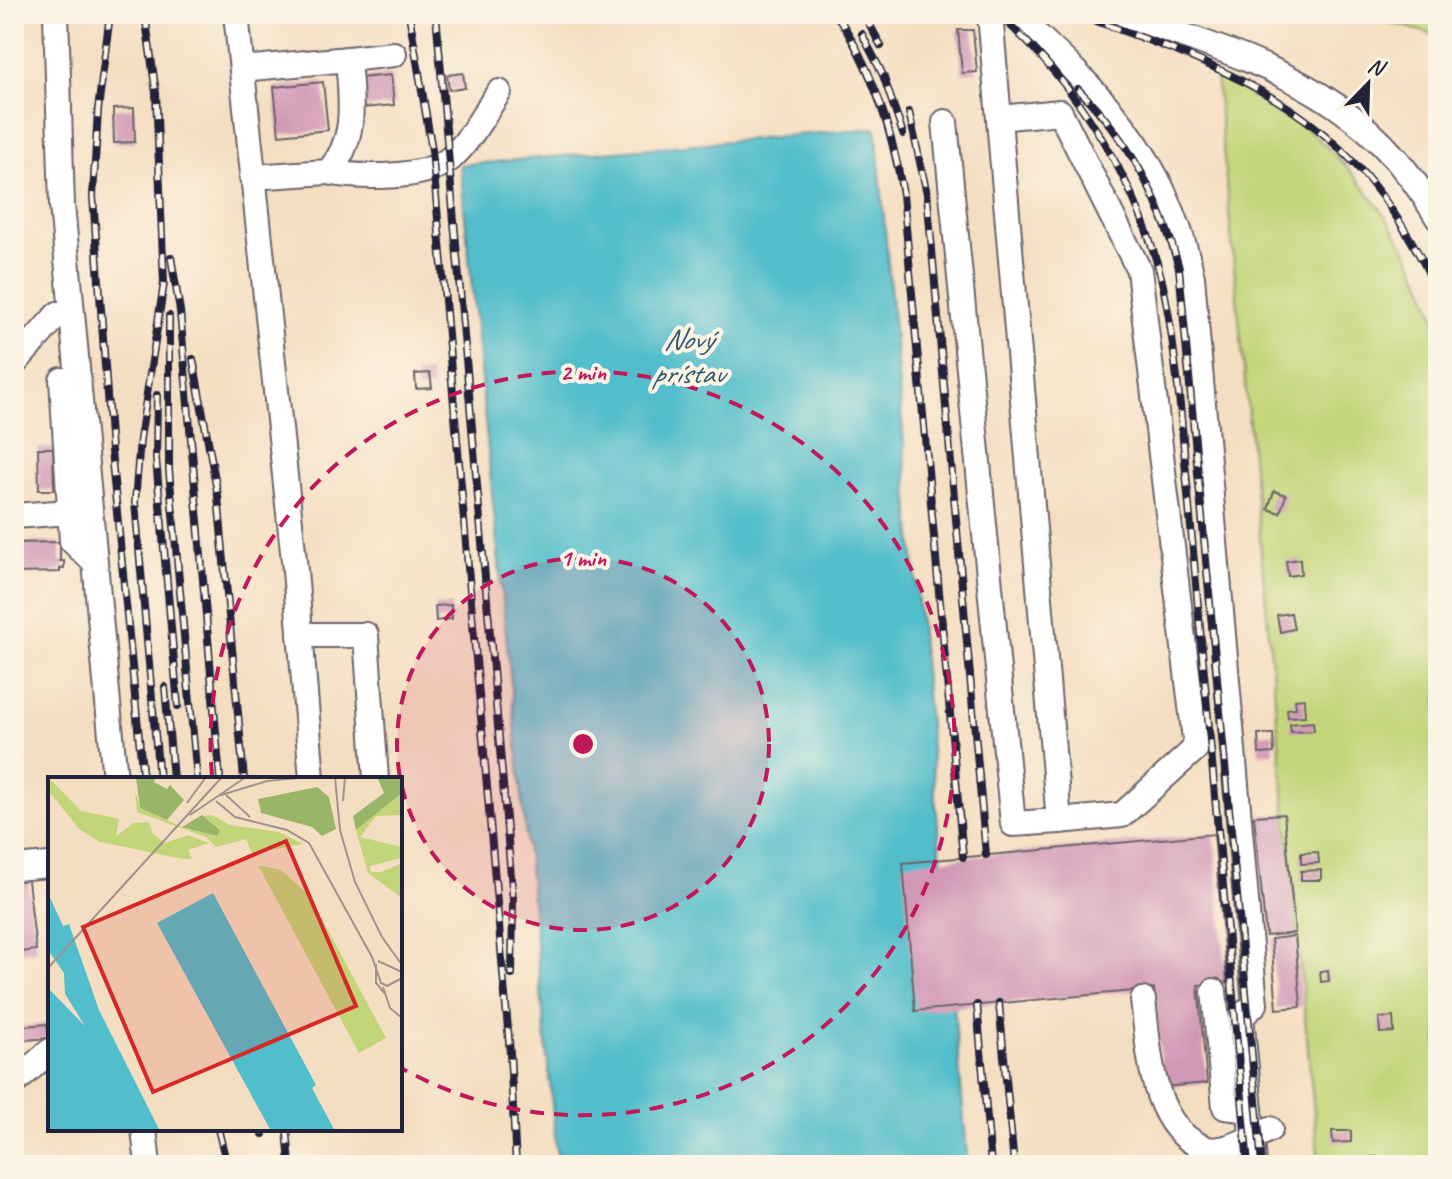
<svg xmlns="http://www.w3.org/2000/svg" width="1452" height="1179" viewBox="0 0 1452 1179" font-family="Caveat,sans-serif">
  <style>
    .green { fill: #c2d578; stroke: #727c5a; stroke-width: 2 }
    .water { fill: #52becb; stroke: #3a7083; stroke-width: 2 }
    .building { fill: #d199b6 }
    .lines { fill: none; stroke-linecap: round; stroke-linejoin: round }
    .minor-casing { stroke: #6c646a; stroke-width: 28 }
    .minor { stroke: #fff; stroke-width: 24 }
    .rail-casing { stroke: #22223b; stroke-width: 8 }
    .rail { stroke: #fcf5e5; stroke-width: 5; stroke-dasharray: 15; stroke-linecap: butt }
    .ring { fill: none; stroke: #c2185b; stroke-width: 4; stroke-dasharray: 14 10 }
    .labels { text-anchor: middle; stroke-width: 8; stroke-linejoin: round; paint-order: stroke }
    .water-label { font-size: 30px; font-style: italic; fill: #33596d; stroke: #fcf5e5 }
    .inset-road { fill: none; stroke: #a0938b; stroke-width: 2 }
    .view { fill: #d62828; fill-opacity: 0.15; stroke: #d62828; stroke-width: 4 }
    .inset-edge { fill: none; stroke: #22223b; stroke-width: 4 }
    .centre { fill: #c2185b; stroke: #fcf5e5; stroke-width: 4 }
    .ring-label { font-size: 24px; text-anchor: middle; font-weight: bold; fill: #c2185b; stroke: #fcf5e5; stroke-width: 8; stroke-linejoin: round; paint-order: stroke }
  </style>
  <rect width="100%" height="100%" fill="#fcf5e5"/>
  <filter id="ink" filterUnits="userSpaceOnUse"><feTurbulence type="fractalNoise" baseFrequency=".0125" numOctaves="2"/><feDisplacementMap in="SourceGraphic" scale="16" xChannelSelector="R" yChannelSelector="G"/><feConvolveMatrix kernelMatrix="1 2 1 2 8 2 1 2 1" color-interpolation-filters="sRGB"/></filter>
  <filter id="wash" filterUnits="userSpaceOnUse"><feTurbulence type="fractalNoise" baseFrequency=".006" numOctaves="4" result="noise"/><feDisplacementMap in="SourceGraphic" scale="32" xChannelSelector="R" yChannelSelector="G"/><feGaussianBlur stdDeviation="1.8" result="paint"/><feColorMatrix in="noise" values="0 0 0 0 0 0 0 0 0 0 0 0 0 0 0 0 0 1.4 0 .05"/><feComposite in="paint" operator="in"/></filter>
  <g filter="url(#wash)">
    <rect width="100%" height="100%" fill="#f4dec1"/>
    <!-- green -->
    <g class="green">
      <path d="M1360,14H1438V36Z"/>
      <path d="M1216,75C1238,87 1261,97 1281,110C1352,158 1417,246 1438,329V1165H1319Z"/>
    </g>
    <!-- water -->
    <path class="water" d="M876,128L968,1165H558L460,165Z"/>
    <g id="blocks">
      <!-- building -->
      <g class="building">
        <path d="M958,30H973L977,72L962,73Z"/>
        <path d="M463,73L465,88L449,90L447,75Z"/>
        <path d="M391,75L394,105L363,108L360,78Z"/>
        <path d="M323,82L328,130L279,135L274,87Z"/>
        <path d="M134,108L135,142L114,143L113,109Z"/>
        <rect x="14" y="329" width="8" height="13"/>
        <path d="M430,373L432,388L416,389L415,374Z"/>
        <path d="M38,448H53L54,490H39Z"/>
        <path d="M1274,491L1286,495L1280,513L1268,509Z"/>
        <path d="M60,542V561H64V568H60V572L14,573V543Z"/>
        <path d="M1300,559L1301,574L1288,576L1286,561Z"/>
        <path d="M451,605L452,619L436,621L435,606Z"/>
        <path d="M1291,613L1294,629L1280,632L1277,615Z"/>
        <path d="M1304,698L1305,716L1288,717L1287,709L1296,708L1295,699Z"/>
        <path d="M1313,722L1314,731L1291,732L1290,724Z"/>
        <path d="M1258,734H1273L1274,753L1259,754Z"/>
        <path d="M1284,814L1295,933L1266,936L1254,816Z"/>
        <path d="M1214,834L1227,983L1198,985L1207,1083L1163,1087L1154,989L915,1011L903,863Z"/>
        <path d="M1318,852L1319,863L1301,864V853Z"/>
        <path d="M1321,870V880H1301V871Z"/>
        <path d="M28,880L36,950L14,953V881Z"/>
        <path d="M1295,936L1301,1007L1277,1009L1271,939Z"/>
        <path d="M1328,970L1329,981L1321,982L1320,971Z"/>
        <path d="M1393,1017L1394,1032L1380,1033L1379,1018Z"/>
        <path d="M47,1024L49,1038L14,1041V1027Z"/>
        <path d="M1332,1131H1351V1142L1333,1143Z"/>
        <path d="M1370,1157H1383V1165H1371Z"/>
      </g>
    </g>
  </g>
  <g filter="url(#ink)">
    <use href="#blocks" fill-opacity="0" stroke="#6c646a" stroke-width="2"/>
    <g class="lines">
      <!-- minor casing -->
      <g class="minor-casing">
        <g id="minor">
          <path d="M56,14L62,205L115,779"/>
          <path d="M236,14L295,570L312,779"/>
          <path d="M1014,14C1102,94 1166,156 1192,277L1255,1004L1241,1017L1250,1110"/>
          <path d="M1124,14C1257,63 1361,86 1438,218"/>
          <path d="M348,59L394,54"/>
          <path d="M242,69L348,59C351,100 358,140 328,172L252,177"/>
          <path d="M1000,118L1060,112L1139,270L1196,748L1122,815L1059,821"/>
          <path d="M945,122L1013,824L1059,821L990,14"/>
          <path d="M328,172C359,178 425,180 451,158C470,141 484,113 499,92"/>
          <path d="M14,364L58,314"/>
          <path d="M62,380L72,541L95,563"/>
          <path d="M14,516L70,512"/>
          <path d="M300,635H366L376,779"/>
          <path d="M14,868L50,865"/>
          <path d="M1214,991L1225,1107L1250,1110L1254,1165"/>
          <path d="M1143,1000C1149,1047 1150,1128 1205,1148C1222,1155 1254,1137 1270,1129"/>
          <path d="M14,1083L50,1051"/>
          <path d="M144,1129L148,1165"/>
        </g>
      </g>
      <!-- minor -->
      <use href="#minor" class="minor"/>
      <!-- rail casing -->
      <g class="rail-casing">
        <g id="rail">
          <path d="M110,14L98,110L93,196L111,451L143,779"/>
          <path d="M145,14L156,93L164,283L140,439L135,502L159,779"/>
          <path d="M409,14L432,150L510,1053L516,1165"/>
          <path d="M436,14L513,899L512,975"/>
          <path d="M836,14C873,68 892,130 903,194L963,857"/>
          <path d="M864,14L881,46"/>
          <path d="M998,14C1075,82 1135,177 1161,277C1171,319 1175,362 1180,405L1248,1165"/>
          <path d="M1077,14C1251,77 1355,114 1438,292"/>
          <path d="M862,34L883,75L903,134"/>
          <path d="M1078,89C1130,140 1160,199 1179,268L1262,1165"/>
          <path d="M909,112L927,194L986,855"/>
          <path d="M171,257L180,311L220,779"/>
          <path d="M169,316V470L197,779"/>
          <path d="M193,359L218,496L244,779"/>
          <path d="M157,395L156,459L178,706"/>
          <path d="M165,687L173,779"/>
          <path d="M999,1003L1014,1165"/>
          <path d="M977,1005L991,1165"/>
          <path d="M218,1129L227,1165"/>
          <path d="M263,1129V1134"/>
          <path d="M287,1129L290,1165"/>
        </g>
      </g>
      <!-- rail -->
      <use href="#rail" class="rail"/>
    </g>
  </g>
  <!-- distance rings -->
  <circle cx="583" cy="744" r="186" fill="#c2185b" fill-opacity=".12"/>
  <g class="ring">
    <circle cx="583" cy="744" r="186"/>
    <path d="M212 776A372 372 0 1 1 403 1069"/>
  </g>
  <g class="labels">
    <!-- water labels -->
    <g class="water-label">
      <text x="688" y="349">Nový<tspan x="688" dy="34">prístav</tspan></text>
    </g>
  </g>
  <!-- overview -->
  <g transform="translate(48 777)">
    <rect width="354" height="354" fill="#f4dec1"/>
    <path d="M0,0L33,34L71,42L68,59L86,46L101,45L105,57L117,66L140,58L161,66L140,73L144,82H135L52,65L31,52L0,13ZM87,12L92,31L134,50L169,59L172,52L155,39L164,38L182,48L231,55L255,67L204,76L198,62L168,70L158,60L89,35ZM354,16V38L328,39L312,60L354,70L353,81L322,89L323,95H333L354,86V121L320,96L308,53ZM210,88L233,93L261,118L338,261L311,276Z" fill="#c2d578"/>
    <path d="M88,0H108L106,5L119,12L122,8L136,23L119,43L92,31ZM354,0V16L308,53L305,39L336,16L330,2H312ZM269,10L281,20L288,52L274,59L264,50L213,36L210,22ZM154,38L172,53L169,59L134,50Z" fill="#99b668"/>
    <path d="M0,116L15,149L21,147L51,233L112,354H0V211L37,249L17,217L16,196L0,173ZM165,116L268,308L264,311L287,354H223L109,146Z" fill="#52becb"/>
    <path class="inset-road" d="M287,0L292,53L307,105L334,160L354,188M178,18L202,40M170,19L219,4L260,0M168,24L187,40L239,53L261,66L324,180L333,206L339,209L354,201M295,24L297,0M139,26L158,0M142,38L198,0M330,184L354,195M328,187V206L338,218M0,191L174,0M335,210L342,231L354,241"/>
    <path class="view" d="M238,64L308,229L105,315L35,150Z"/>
    <rect width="354" height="354" class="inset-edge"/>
  </g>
  <circle cx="583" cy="744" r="12" class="centre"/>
  <g class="ring-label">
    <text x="583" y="380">2 min</text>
    <text x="583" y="566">1 min</text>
  </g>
  <!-- margin -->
  <rect width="1452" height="1179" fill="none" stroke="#fcf5e5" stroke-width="48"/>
  <!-- north arrow -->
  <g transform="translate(1368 84) rotate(23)" stroke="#fcf5e5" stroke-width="6" paint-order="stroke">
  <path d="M0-6L14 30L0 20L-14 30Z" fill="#22223b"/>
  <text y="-12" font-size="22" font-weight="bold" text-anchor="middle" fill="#22223b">N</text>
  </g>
</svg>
